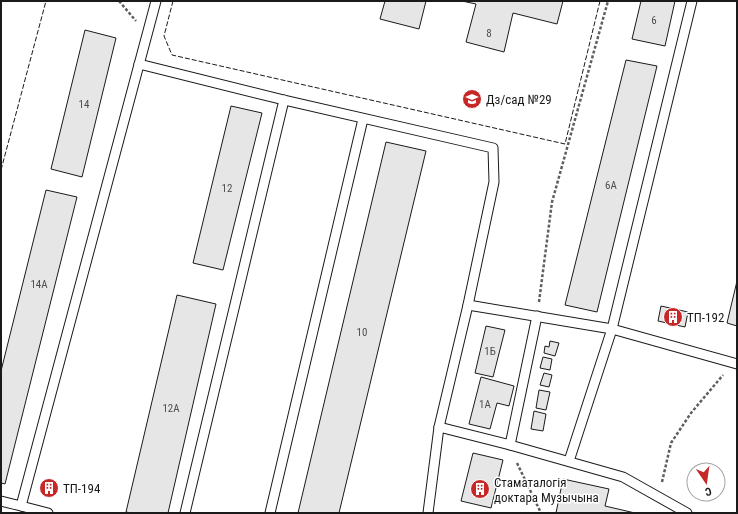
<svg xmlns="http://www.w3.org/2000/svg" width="738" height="514" viewBox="0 0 738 514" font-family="'Roboto Condensed',sans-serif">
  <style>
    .building { fill: #e6e6e6; stroke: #1a1a1a }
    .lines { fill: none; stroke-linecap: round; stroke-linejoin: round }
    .lane-casing { stroke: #1a1a1a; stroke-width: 11 }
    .path { stroke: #5f5f5f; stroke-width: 2.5; stroke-dasharray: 3 2; stroke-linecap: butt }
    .lane { stroke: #fff; stroke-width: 9 }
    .fence { stroke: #1a1a1a; stroke-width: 1; stroke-dasharray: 5 2; stroke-linecap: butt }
    .labels { text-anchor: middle; stroke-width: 3; stroke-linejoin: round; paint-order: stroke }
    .number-label { font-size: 11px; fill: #4d4d4d }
    .poi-label { font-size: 13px; fill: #1a1a1a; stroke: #fff; text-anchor: start }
  </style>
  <rect width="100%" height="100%" fill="#fff"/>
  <!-- building -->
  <g class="building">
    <path d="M385,1H426L419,29L380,19Z"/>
    <path d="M462,1H563L557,24L513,13L504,52L466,42L476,4Z"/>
    <path d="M641,1H675L665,46L632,39Z"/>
    <path d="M85,30L116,38L82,177L51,169Z"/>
    <path d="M626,60L657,66L597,312L565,305Z"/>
    <path d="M231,106L262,113L223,270L193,263Z"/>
    <path d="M386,142L426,151L339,513H298Z"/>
    <path d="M46,190L77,197L5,484L1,483V371Z"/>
    <path d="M737,281V326L727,323Z"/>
    <path d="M177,295L216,304L168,513H131L126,512Z"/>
    <path d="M661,306L688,312L685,327L658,321Z"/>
    <path d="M486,326L505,330L493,377L475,373Z"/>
    <path d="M550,341L559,343L555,356L544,353L545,346L549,347Z"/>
    <path d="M543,357L552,359L550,370L540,368Z"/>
    <path d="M544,373L552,375L549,387L540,385Z"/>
    <path d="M481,377L514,386L509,406L497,403L490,429L469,424Z"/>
    <path d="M539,390L550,392L546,410L536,408Z"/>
    <path d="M534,411L546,414L543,431L531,429Z"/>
    <path d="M473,453L503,460L491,508L461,501Z"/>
    <path d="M563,479L609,489L605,506L635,513H556Z"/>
    <path d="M47,481L54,483L52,494L44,492Z"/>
  </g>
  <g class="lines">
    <!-- lane casing -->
    <g class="lane-casing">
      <g id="lane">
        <path d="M139,64L284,100L493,148L494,182L468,305L439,427L428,513"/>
        <path d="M468,305L612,329L737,364"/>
        <path d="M439,427L510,445L537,316"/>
        <path d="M510,445L623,477L687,513"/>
        <path d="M569,461L612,329L692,1"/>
        <path d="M1,501L21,506L156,1"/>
        <path d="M21,506L48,513"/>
        <path d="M185,513L284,100"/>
        <path d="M270,513L363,119"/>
      </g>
    </g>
    <!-- path -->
    <g class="path">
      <path d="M119,1L136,21"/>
      <path d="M539,302L552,202L608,1"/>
      <path d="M517,463L541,513"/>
      <path d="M662,482L671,443L691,413L723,375"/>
    </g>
    <!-- lane -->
    <use href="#lane" class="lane"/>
    <!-- fence -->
    <g class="fence">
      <path d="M173,1L164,36L172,55L565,144L600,1"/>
      <path d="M1,170L46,1"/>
    </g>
  </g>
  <!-- icons -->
  <defs>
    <g id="school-disc" transform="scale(1)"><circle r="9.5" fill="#c62828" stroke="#fff"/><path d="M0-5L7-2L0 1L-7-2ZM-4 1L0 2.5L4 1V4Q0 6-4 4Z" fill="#fff"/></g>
    <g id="building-disc" transform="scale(1)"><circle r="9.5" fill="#c62828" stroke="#fff"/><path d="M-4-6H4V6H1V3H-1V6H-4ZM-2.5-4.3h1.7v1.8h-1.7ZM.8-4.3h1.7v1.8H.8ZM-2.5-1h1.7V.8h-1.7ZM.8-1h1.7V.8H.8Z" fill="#fff"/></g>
  </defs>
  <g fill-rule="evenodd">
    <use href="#school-disc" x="472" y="99"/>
    <use href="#building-disc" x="673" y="317"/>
    <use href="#building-disc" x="49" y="488"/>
    <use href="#building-disc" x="480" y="489"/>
  </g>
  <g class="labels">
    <!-- number labels -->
    <g class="number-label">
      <text x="654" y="24">6</text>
      <text x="489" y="37">8</text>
      <text x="84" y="108">14</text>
      <text x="611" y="189">6А</text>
      <text x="227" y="192">12</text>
      <text x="39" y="288">14А</text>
      <text x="362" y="336">10</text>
      <text x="490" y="355">1Б</text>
      <text x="485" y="408">1А</text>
      <text x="171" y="412">12А</text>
    </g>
    <!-- poi labels -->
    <g class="poi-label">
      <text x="486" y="104">Дз/сад №29</text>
      <text x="687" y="322">ТП-192</text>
      <text x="494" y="487">Стаматалогія<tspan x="494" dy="15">доктара Музычына</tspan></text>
      <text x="63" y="493">ТП-194</text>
    </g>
  </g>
  <!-- border -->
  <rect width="738" height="514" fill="none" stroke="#1a1a1a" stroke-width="4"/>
  <!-- north arrow -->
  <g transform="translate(706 482) rotate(167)"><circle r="19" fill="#ffffff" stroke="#a3a3a3"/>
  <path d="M0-3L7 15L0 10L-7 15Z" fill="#c62828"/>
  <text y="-6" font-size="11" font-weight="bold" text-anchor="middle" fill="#1a1a1a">С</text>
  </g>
</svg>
